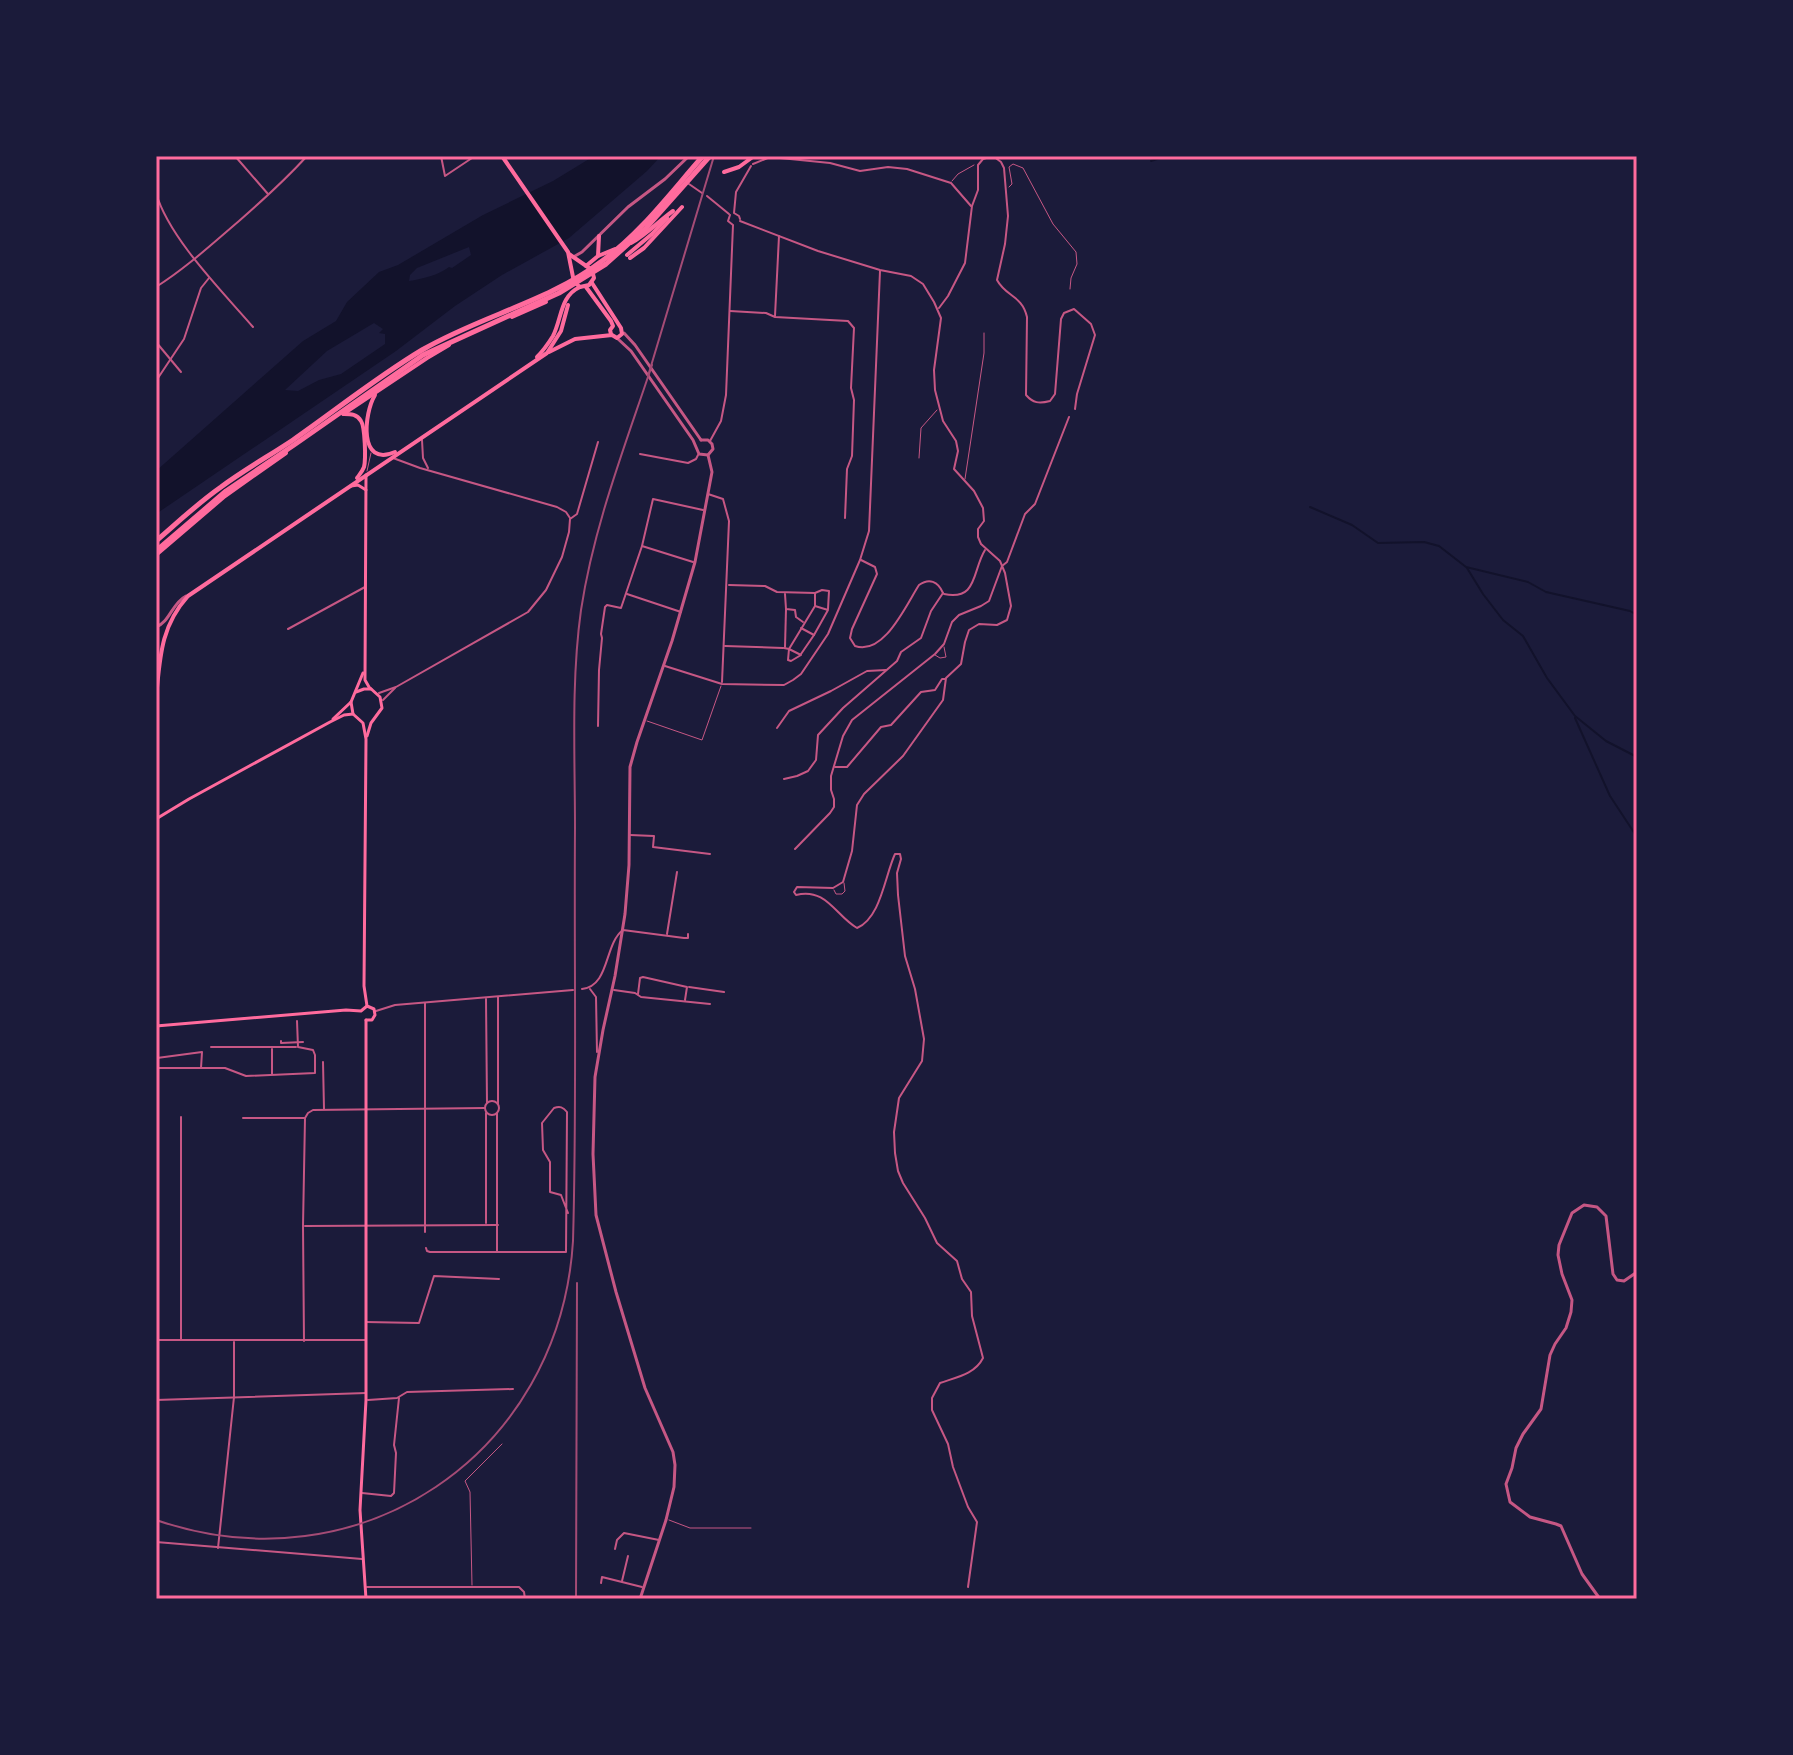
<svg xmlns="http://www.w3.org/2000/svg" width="1793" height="1755" viewBox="0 0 1793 1755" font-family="Inter,sans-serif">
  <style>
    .water { fill: #12122b; fill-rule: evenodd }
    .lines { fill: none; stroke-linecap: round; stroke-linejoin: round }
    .stream { stroke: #12122b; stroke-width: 2 }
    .service { stroke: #c65784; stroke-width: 1 }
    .pedestrian { stroke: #c65784; stroke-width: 2 }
    .minor { stroke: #c65784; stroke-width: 2 }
    .tertiary { stroke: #c65784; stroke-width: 3 }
    .secondary { stroke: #ff6b9d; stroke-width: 3 }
    .primary { stroke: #ff6b9d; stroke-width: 4 }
    .motorway { stroke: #ff6b9d; stroke-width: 5 }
    .rail { stroke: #a44b75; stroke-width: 2 }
    .neatline { fill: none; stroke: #ff6b9d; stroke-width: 3 }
  </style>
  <rect width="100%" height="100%" fill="#1b1b3a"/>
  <!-- water -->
  <path class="water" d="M594,156H661L647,171L569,238L502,275L455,306L396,351L156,514V471L303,341L336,321L347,302L379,272L398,265L483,215L553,181ZM469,247L471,255L452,268L449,267C439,275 422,279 409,281L410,275L417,268ZM374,323L383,329L379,333L385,334V344L341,374L319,380L298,391L285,390L327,351Z"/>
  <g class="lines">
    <!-- stream -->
    <g class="stream">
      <path d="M1151,161L1166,156"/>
      <path d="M1310,507L1352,525L1378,543L1424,542L1439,546L1466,567L1528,582L1546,592L1630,611L1637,615"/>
      <path d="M1467,568L1483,594L1503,620L1523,636L1547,678L1575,716L1606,741L1637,757"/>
      <path d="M1575,718L1610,796L1637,837"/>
    </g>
    <!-- service -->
    <g class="service">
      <path d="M952,181L958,174L974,165"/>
      <path d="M1009,187L1012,184L1009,167L1013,164L1023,168L1053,224L1076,252L1077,264L1071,278L1070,289"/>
      <path d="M919,458L921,428L937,410"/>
      <path d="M367,471L371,453"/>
      <path d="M965,479L984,353V333"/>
      <path d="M935,655L940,658L946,657L944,647"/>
      <path d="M647,721L702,740L721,686"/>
      <path d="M834,890L836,894H842L845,891L844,883"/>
      <path d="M669,1520L690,1528H751"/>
      <path d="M472,1585L470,1492L465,1481L502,1444"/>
    </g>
    <!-- pedestrian -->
    <g class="pedestrian">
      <path d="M281,1041V1043L303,1042"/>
      <path d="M211,1047H296"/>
      <path d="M156,1052L157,1117"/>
      <path d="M157,1058L202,1052L201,1068H157"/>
      <path d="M201,1068H225L246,1076L315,1073V1055L313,1050L298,1047L297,1021"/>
      <path d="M272,1074V1049"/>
    </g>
    <!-- minor -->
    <g class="minor">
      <path d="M235,156L268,194"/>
      <path d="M441,156L445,176L475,156"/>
      <path d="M753,164L770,157L830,163L860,171L888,167L907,169L951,183L971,206"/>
      <path d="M689,184L702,193"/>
      <path d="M156,193C169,238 222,291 253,327"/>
      <path d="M707,196L729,214"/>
      <path d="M740,219L739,216L734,213L736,192L751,166"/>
      <path d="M740,221L818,251L880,270L911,276L923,284L934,302L941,318L934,370L935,390L943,421L956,441L958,451L954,469L974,491L983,508L984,521L978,529V537L981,544L1000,561L1005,573L1011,606L1007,620L997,625L979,624L969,630L965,642L961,664L946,678L943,700L903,756L864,794L857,805L852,851L843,882L833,888L797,887L794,892L796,895C826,887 836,916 857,928C881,918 885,875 895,854H900L901,859L897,873L898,895L905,956L915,989L924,1039L922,1061L899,1098L894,1132L895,1153L898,1171L903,1183L925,1218L937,1243L957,1261L962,1279L971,1292L972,1316L983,1358C975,1374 957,1377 940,1383L932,1398V1410L948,1444L953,1467L968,1507L977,1522L968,1587"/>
      <path d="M156,287C186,268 212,244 239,221C263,200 286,179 307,156"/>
      <path d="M939,308L948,296L965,263L972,206L978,190V165L983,159L993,156L1001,162L1004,168L1008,216L1005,244L997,280C1006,297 1022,295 1027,317L1026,395C1033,403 1039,404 1050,401L1055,394L1061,319L1064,313L1074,309L1091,324L1095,335L1077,394L1075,409"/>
      <path d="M730,311L766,313L775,317L848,321L854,328L851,388L854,400L852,456L847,469L845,518"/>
      <path d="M775,316L779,236"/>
      <path d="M156,342L181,372"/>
      <path d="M156,381L184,339L201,288L209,278"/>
      <path d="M422,440L423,458L428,468"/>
      <path d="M710,441L721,421L726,395L733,225L728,221L730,215"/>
      <path d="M640,454L688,463L696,459L698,455"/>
      <path d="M393,458L420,468L557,507L566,512L570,518"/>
      <path d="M708,494L723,499L729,521L722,682"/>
      <path d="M642,546L693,562"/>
      <path d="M861,560L875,567L877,574L852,629L850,638L855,646C884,656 906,605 919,585C929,578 938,581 943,593"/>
      <path d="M729,585L765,586L777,592L815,593V606L789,649L784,648"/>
      <path d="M815,593L822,590L829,591L828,609"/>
      <path d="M627,594L681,612"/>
      <path d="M785,594L786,609L795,610L796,617L803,622"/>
      <path d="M944,594C978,601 972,571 985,550"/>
      <path d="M288,629L365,587"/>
      <path d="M814,635L828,610L815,606"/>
      <path d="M725,646L783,648"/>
      <path d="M785,647L786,609"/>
      <path d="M789,649L801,655L791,661L788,660Z"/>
      <path d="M801,654L814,635L801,628"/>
      <path d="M665,666L722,684L784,685L793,680L801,674L828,634L860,560L869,531L880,271"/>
      <path d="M379,693L396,687L528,612L546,590L562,557L569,532L570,519L577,514L598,442"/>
      <path d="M383,700L395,688"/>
      <path d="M598,726L599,670L602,638L601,634L605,607L607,605L621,608L642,546L653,499L703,510"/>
      <path d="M777,728L789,711L831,691L867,671L886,670"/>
      <path d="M835,767H847L881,727L891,725L921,692L935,690L942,679H945"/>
      <path d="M784,779L797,776L808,771L816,760L818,735L843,708L897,661L901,652L921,638L931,611L943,593"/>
      <path d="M630,835L654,836L653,847L710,854"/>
      <path d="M795,849L830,813L834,807V799L831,790V776L843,736L852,720L935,654L944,644L952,622L959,615L981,606L989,601L1002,566L1007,562L1025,514L1035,504L1069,417"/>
      <path d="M667,934L677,872"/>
      <path d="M689,987L724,992"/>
      <path d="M582,989C610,986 604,944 623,930L684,938H688V934"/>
      <path d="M590,989L596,997L597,1052"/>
      <path d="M614,990L635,993L641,997L710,1004"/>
      <path d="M638,994L640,978L643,977L687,987L685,1000"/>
      <path d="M486,999L487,1103"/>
      <path d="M425,1003V1232"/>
      <path d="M376,1011L395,1005L573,990"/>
      <path d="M323,1062L324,1109"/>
      <circle cx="492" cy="1108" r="7"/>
      <path d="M498,1104V997"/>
      <path d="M497,1113V1252"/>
      <path d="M181,1117V1340"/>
      <path d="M243,1118H305L308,1113L313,1110L485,1108"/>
      <path d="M486,1223V1113"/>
      <path d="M305,1226L498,1225"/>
      <path d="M426,1248L427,1251L430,1252H566L567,1112C563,1107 560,1106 554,1108L542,1123L543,1150L550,1162V1192L561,1195L568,1213"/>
      <path d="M366,1322L419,1323L434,1276L499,1279"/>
      <path d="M156,1340H365"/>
      <path d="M304,1341L303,1226L305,1118"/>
      <path d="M156,1400L366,1393"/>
      <path d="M368,1400L397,1398L407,1392L513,1389"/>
      <path d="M362,1493L391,1496L394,1493L396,1453L394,1445L399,1398"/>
      <path d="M156,1542L362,1559"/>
      <path d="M218,1548L234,1397V1342"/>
      <path d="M615,1549L617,1540L624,1533L659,1540"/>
      <path d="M622,1581L628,1556"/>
      <path d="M601,1583L602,1577L642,1587"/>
      <path d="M367,1587H519L524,1592L525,1599"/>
    </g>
    <!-- tertiary -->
    <g class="tertiary">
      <path d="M575,256L582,252L628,207L665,179L689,156"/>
      <path d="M624,333L635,345L701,440"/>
      <path d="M618,339L631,351L693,440L699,454L708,455"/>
      <path d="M156,627C170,622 172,603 186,596"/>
      <path d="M640,1599L666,1520L674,1487L675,1465L673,1452L645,1388L616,1292L596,1215L593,1154L595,1077L603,1030L615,976L625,914L629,865L630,767L637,742L672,641L695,562L712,472L708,455L713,449L712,444L708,440H701"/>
      <path d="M1600,1599L1582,1574L1561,1526L1556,1524L1530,1517L1510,1502L1506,1484L1512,1468L1516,1448L1523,1434L1541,1409L1550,1355L1555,1344L1566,1328L1571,1312L1572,1300L1562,1274L1558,1255L1559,1245L1572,1213L1584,1205L1597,1207L1606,1216L1613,1274L1617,1280L1624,1281L1637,1272"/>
    </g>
    <!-- secondary -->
    <g class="secondary">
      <path d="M366,475L365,680L369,687L380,697L382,708L371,723L367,736"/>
      <path d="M351,486L358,485L366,490"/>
      <path d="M356,692L364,689H371"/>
      <path d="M351,702L353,714L363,723L366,739L364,986L367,1006L374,1009L375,1015L372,1020H366"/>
      <path d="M333,719L351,702L363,673"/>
      <path d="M156,819L189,799L330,722L344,715L353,714"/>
      <path d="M156,1026L346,1010L361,1011L367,1006"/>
      <path d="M366,1599L360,1510L366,1400V1020"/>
    </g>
    <!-- primary -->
    <g class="primary">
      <path d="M502,156L568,252L574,282L580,287L589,285L594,278L592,270L569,254"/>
      <path d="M724,172L739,167L754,156"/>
      <path d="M631,243C647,234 659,221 673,211"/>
      <path d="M627,255L652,234L667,218"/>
      <path d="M598,256L599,236"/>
      <path d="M630,258L644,248L682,207"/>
      <path d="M586,266L598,256L615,249"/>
      <path d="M586,287L611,321L613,326L610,330L611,334"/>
      <path d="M512,317L546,302"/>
      <path d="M549,352L575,339L612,335L617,338L622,334L621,328L592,283"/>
      <path d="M537,357C543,351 548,344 553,336C562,318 560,296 580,287"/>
      <path d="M375,395C364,413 358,468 395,452"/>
      <path d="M343,414L427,358L449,345"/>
      <path d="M344,414C351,414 357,414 361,421C365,427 366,459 364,467C362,472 360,474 357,478"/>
      <path d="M156,555L225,496L286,453"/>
      <path d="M156,698C160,659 160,627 188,596L547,353L561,331L568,305"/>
    </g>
    <!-- motorway -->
    <g class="motorway">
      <path d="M156,541C177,523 198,503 221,487C244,470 269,456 293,440C336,410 377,377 422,350C480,316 548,302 602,261C641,233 671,192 703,156"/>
      <path d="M156,551L226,491L294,445L423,355L559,293L606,264L646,228L710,156"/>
    </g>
    <!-- rail -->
    <g class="rail">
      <path d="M648,376L714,156"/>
      <path d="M156,1520C359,1590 560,1455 573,1241C577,1104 574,966 575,828C575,756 571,682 581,610C594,525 625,446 652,365"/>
      <path d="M576,1599L577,1283"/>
    </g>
  </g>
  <!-- border -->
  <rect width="1793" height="1755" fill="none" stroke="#1b1b3a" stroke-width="316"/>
  <rect x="158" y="158" width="1477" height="1439" class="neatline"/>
</svg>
